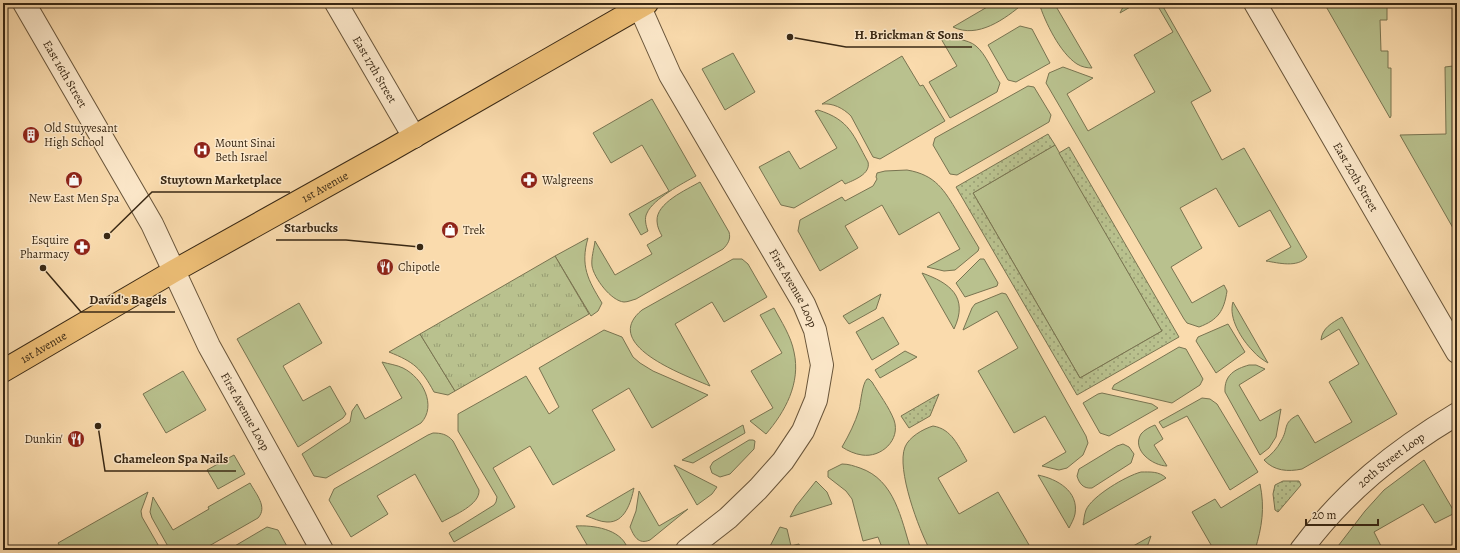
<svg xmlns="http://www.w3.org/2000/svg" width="1460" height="553" viewBox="0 0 1460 553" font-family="Alegreya,serif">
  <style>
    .grass { fill: #b9c18e; stroke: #797451 }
    .park { fill: url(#park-tufts); stroke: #797451 }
    .garden { fill: url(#garden-dots); stroke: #797451 }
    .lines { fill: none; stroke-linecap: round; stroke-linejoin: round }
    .minor-casing { stroke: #69553a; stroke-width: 24 }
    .tertiary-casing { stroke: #69553a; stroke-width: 24 }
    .primary-casing { stroke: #392814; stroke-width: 24 }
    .minor { stroke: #fce8ca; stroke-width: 22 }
    .tertiary { stroke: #fce8ca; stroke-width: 22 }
    .primary { stroke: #edbe76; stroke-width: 22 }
    .labels { text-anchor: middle; stroke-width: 3; stroke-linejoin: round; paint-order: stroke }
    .street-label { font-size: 12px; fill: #392814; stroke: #fce8ca }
    .poi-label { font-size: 12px; fill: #392814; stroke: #fce8ca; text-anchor: start }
    .leader { fill: none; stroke: #392814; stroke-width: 1.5 }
    .callout-dot { fill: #392814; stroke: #fce8ca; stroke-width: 1.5 }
    .callout-label { font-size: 13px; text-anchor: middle; font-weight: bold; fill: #392814; stroke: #fce8ca; stroke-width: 3; stroke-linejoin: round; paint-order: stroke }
  </style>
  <defs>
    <pattern id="park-tufts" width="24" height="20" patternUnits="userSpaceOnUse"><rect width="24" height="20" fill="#b9c18e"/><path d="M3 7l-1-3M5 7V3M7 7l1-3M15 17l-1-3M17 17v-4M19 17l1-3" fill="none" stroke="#979d73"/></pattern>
    <pattern id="garden-dots" width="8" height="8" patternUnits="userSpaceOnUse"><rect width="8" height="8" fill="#b9c18e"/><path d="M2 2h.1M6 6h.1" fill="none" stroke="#979d73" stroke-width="1.8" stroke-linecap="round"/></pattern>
  </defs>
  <rect width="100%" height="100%" fill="#fadbad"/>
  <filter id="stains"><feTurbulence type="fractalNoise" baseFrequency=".005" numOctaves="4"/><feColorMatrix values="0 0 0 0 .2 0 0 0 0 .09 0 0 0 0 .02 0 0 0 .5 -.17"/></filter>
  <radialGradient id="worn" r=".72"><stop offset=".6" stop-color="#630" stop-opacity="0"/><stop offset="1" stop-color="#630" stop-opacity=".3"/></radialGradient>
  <!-- grass -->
  <g class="grass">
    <path d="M994,3H1024C1005,19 978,39 953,27Z"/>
    <path d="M1039,3H1054L1092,68C1087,68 1082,67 1077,64C1060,53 1045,22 1039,3Z"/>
    <path d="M1125,3H1137L1120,13Z"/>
    <path d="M1156,3H1161L1211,91L1191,102L1222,160L1244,148L1307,257C1297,268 1279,263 1266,261L1291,247L1270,210L1239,227L1216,188L1180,208L1202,248L1171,267L1192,303L1224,285L1227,291C1224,311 1218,320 1199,327L1187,323L1184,319L1046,83L1049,73L1063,67L1093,78L1067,94L1088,131L1155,92L1134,55L1173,32Z"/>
    <path d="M1324,3H1395H1387V20H1380L1381,51H1388V68H1391V116L1390,118Z"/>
    <path d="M1020,26L1032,29L1050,63L1016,82L1008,80L988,45Z"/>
    <path d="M940,37C951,38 968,39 976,46C986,54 993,73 1000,83L997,92L950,118L929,82L957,66Z"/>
    <path d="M1453,50H1457V235L1400,135L1446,134L1445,67L1453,66Z"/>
    <path d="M733,53L755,92L725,110L702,69Z"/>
    <path d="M902,56L920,86L923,85L945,121L880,159L873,157L851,116C843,108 833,103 822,104Z"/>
    <path d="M1028,86L1034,87L1051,115L1049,122L957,175L950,174L933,145L935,138Z"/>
    <path d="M652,99L696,176C683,183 653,199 647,213C644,218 646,226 648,231L641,235L629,214L669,191L642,145L611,163L593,133Z"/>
    <path d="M818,110C850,120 853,135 868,162C871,174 854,180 845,184L842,180L794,208L781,205L759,167L789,151L800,169L837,148L815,111Z"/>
    <path d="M1055,145L1162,331L1080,378L973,193Z"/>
    <path d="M907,170C936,175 944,190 958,213C965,225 972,236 979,248L978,251L955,270L944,271L927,267L960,249L939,212L899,235L882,205L845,226L858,248L820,271L798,231L800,220L842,197L845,201L873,186L877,179L876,177L877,173L885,171Z"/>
    <path d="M700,182L729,232C731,239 728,244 723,249L636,299C632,300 628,302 624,302C611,301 594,278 592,266C591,258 594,249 595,241L615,275L652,254L647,245L662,236C660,232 657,227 657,221C656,203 686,190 700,182Z"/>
    <path d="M588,238C580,266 588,280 602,303L598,311L591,316L555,256Z"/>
    <path d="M733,259H742L748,264L767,297L724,322L712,302L675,324L710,386C687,376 599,345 642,310Z"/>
    <path d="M980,259H984L998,283L997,286L965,297L956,283Z"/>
    <path d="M922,273C950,283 969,297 954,329Z"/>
    <path d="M1002,293L1006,294L1086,436L1088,443L1083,455L1067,468L1059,470L1042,466L1066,452L1045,416L1014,433L978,371L1018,348L997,311L963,330L972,308L975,304Z"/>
    <path d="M881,294L876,309L849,324L843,316Z"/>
    <path d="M1233,302L1268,363C1263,360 1257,356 1253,351C1242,340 1228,318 1233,302Z"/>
    <path d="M299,303L322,343L283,366L303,401L330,386L346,414L343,418L298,447L237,339Z"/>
    <path d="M774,308C781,321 791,336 794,352C801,383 785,412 766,434L750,421L773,408L751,371L782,353L760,315Z"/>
    <path d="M883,317L899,344L872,360L856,332Z"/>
    <path d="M1342,317L1397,414L1302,469C1288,472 1274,471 1264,460C1271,455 1277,449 1281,441C1289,428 1282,423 1298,415L1315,443L1352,422L1329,382L1359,364L1339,329L1321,340C1322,328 1332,323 1342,317Z"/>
    <path d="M1228,324L1245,352L1216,373L1196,341L1198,337Z"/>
    <path d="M604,330L622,337L633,357L640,363L653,371L708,395L652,428L629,388L592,410L615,450L553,485L530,446L493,468L515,507L454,542L449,533L494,505L496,502L497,497L458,431V414L526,376L549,414L559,407L539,368Z"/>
    <path d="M420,334L455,391L448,395L434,392C421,368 414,362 389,352Z"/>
    <path d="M1179,347L1186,349L1203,379L1200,385L1172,403L1112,389L1114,385Z"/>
    <path d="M905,351L917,357L880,378L875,370Z"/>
    <path d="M382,362C389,364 397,365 403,368C423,378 437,406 421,423L326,478L314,476L302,454L350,422L352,411L357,404L365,419L402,398Z"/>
    <path d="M1249,365H1256L1265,369L1239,385L1260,421L1281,409L1276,437L1269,448L1260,455L1225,392C1224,375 1235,369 1249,365Z"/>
    <path d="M183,371L206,410L166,433L143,394Z"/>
    <path d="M867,379H869L872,382C879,394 889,407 894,420C901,440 881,458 862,455C855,454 848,451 842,447C849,435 855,423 859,410C861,402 862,384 867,379Z"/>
    <path d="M1102,393L1152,404L1158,408L1109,436L1100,433L1083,403L1098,394Z"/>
    <path d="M1202,398L1210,399L1217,404L1258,472L1230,490L1187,416L1163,428L1159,422Z"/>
    <path d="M743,425L745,433L693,463L682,460Z"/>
    <path d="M1155,425L1163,439L1154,445L1167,466C1153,466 1131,450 1141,434C1144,430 1150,427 1155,425Z"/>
    <path d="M933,426C952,429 958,446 967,461L938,478L959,514L998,492L1032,550H930C919,530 896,469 905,447C909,437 923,429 933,426Z"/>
    <path d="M433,433C441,433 447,434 453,441L479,490C480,505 454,515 442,522L415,474L377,496L388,514L351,537L329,500L334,489L428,435Z"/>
    <path d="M749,440H753L755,441L754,449L730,474L720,477L712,473L710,467L713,462Z"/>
    <path d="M1123,444L1129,447L1134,454L1131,463L1092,488C1083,489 1079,483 1077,476L1079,469L1117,446Z"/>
    <path d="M234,455L245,474L218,489L207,470Z"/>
    <path d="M1424,460L1455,513L1435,523L1423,504L1374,532L1383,550H1335L1365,511L1384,490Z"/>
    <path d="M842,464C849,464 854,466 860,468C895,480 901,519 911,550H883L878,537L863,541L852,499L846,491L828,477V471Z"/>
    <path d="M674,465L717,487L712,494L697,505Z"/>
    <path d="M1141,472C1150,472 1159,471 1166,478L1083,525C1084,521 1084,515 1086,510C1092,496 1126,476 1141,472Z"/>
    <path d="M1038,475C1057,479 1079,491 1075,514C1074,519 1071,524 1069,528Z"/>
    <path d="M816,481L827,492L832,504L790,517L796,506Z"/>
    <path d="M250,483C256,494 268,507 258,518L202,550H170L152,518L150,512L153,497L173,530L209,509L208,507Z"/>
    <path d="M1260,484C1265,508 1262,527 1255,550H1214L1192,512L1215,499L1221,508Z"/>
    <path d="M634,488C631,502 625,523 607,522C600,522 593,518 586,516Z"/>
    <path d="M639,491L659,526L688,509L650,540C638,545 634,536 630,527L636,511Z"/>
    <path d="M148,492L141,511L142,517L161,550H62L58,543Z"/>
    <path d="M576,526C593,525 620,529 627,547L626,550H590Z"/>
    <path d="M267,527L278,530L289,550H228Z"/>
    <path d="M780,527L787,529L791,546L799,544L801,550H768Z"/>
    <path d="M1151,536L1146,550H1126Z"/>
  </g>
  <!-- park -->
  <path class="park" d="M555,256L589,314L455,391L420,334Z"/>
  <!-- garden -->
  <g class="garden">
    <path d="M1048,134L1055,145L973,193L1080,378L1162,331L1059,153L1069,147L1179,337L1077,395L956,187Z"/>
    <path d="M939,394L930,416L909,428L901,416Z"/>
    <path d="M1283,481H1299L1301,485L1278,512L1275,510L1273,494L1275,485Z"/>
  </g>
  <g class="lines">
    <!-- minor casing -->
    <g class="minor-casing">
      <g id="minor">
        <path id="s1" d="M24,3L152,224L209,346L322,550"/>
        <path id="s2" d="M336,3L414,137"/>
        <path id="s3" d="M638,3L670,75L804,304L815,330L822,365L816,400L803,431L783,461L758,489L728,518L687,550"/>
        <path id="s4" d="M1301,550C1344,492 1395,451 1457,414"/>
      </g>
    </g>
    <!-- tertiary casing -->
    <g class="tertiary-casing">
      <g id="tertiary">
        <path id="s5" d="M1255,3L1457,352"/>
      </g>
    </g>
    <!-- primary casing -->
    <g class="primary-casing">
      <g id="primary">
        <path id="s6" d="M3,371L174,271L389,151L647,3"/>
      </g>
    </g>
    <!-- minor -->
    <use href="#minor" class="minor"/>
    <!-- tertiary -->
    <use href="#tertiary" class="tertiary"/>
    <!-- primary -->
    <use href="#primary" class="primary"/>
  </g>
  <!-- icons -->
  <defs>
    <g id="building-disc" transform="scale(0.9)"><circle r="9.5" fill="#8f2418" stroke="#fce8ca"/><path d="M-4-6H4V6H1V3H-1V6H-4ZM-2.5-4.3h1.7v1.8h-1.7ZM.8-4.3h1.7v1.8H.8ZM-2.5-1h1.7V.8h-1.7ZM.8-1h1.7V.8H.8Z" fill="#fff"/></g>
    <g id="hospital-disc" transform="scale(0.9)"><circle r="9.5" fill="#8f2418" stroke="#fce8ca"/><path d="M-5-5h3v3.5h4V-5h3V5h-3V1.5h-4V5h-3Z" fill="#fff"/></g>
    <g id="shop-disc" transform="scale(0.9)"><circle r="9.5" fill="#8f2418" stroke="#fce8ca"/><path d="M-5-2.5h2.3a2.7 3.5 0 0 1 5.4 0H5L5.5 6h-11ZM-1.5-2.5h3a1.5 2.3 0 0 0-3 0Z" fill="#fff"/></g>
    <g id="pharmacy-disc" transform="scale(0.9)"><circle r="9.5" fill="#8f2418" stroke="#fce8ca"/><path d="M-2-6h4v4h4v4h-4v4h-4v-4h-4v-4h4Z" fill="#fff"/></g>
    <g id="restaurant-disc" transform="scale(0.9)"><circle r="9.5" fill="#8f2418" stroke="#fce8ca"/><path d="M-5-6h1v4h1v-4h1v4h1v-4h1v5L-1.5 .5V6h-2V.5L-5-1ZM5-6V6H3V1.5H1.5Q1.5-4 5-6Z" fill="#fff"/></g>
  </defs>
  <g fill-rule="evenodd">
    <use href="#building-disc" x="31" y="135"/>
    <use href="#hospital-disc" x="202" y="150"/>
    <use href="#shop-disc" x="74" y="180"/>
    <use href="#pharmacy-disc" x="529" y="180"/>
    <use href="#shop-disc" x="450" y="230"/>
    <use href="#pharmacy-disc" x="82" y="247"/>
    <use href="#restaurant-disc" x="385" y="267"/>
    <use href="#restaurant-disc" x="76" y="439"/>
  </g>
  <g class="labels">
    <!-- street labels -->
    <g class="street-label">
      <text dy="4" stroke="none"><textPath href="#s2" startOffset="77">East 17th Street</textPath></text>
      <text dy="4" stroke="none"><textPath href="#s1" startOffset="82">East 16th Street</textPath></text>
      <text dy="4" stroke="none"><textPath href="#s5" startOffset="201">East 20th Street</textPath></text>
      <text dy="4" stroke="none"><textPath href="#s6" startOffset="371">1st Avenue</textPath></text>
      <text dy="4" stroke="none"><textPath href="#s3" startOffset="325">First Avenue Loop</textPath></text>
      <text dy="4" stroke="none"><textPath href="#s6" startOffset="47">1st Avenue</textPath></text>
      <text dy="4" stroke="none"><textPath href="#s1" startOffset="465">First Avenue Loop</textPath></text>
      <text dy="4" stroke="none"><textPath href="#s4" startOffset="128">20th Street Loop</textPath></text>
    </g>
    <!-- poi labels -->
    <g class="poi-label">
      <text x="44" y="132">Old Stuyvesant<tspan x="44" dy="14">High School</tspan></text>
      <text x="215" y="147">Mount Sinai<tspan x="215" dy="14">Beth Israel</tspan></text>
      <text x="542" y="184">Walgreens</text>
      <text x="74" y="202" text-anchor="middle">New East Men Spa</text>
      <text x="463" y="234">Trek</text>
      <text x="69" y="244" text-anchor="end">Esquire<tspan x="69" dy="14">Pharmacy</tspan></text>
      <text x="398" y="271">Chipotle</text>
      <text x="63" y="443" text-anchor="end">Dunkin'</text>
    </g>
  </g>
  <!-- callouts -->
  <path class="leader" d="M790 37L846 47H972M107 236L152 192H290M420 247L346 240H276M43 268L81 312H175M98 426L105 471H236"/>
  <g class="callout-dot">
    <circle cx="790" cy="37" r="4"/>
    <circle cx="107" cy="236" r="4"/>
    <circle cx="420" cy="247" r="4"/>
    <circle cx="43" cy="268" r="4"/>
    <circle cx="98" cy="426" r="4"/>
  </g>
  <g class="callout-label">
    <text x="909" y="39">H. Brickman &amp; Sons</text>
    <text x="221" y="184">Stuytown Marketplace</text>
    <text x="311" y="232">Starbucks</text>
    <text x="128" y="304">David's Bagels</text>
    <text x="171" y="463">Chameleon Spa Nails</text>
  </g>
  <!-- margin -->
  <rect width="1460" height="553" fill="none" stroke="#fadbad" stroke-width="16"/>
  <rect x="4" y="4" width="1452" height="545" fill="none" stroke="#392814" stroke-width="2"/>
  <rect x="8" y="8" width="1444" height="537" fill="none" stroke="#392814"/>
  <!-- scale -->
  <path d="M1306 519v6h72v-6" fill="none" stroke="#392814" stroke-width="2"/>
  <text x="1312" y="519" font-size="12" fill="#392814" stroke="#fce8ca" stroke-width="3" paint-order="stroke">20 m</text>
  <rect width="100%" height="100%" filter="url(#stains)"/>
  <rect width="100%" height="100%" fill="url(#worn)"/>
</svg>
